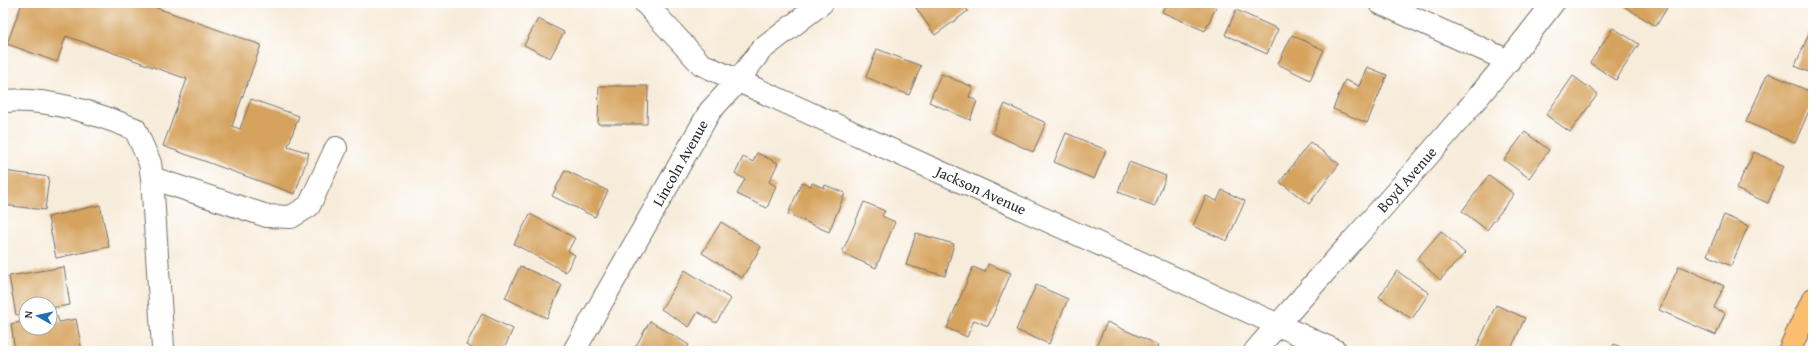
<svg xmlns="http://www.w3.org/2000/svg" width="1816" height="354" viewBox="0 0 1816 354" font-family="'Gentium Book Plus',serif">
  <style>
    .building { fill: #d5a35d }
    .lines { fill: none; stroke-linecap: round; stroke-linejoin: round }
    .minor-casing { stroke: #726f68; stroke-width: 24 }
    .major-casing { stroke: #726f68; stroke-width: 24 }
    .minor { stroke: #fff; stroke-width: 22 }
    .major { stroke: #fbbd6e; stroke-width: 22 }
    .labels { text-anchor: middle; stroke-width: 3.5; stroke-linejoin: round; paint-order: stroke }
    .street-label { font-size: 15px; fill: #2b2b2b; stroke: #fff }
  </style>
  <rect width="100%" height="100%" fill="#fff"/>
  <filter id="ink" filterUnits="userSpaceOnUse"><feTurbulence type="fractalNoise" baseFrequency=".025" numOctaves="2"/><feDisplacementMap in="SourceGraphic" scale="8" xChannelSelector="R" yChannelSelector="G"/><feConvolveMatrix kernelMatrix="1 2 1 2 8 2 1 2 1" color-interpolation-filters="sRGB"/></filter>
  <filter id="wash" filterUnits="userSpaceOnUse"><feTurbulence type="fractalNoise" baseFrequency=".012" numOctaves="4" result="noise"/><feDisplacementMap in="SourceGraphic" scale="16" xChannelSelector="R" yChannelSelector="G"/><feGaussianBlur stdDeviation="0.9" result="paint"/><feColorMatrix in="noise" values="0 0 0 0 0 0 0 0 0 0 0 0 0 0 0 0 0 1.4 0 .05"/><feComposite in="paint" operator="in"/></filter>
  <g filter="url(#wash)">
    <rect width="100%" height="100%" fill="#f7ecda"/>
    <g id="blocks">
      <!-- building -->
      <g class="building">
        <path d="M22,3H143L261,45L232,126L240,129L251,99L299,116L288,146L309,153L295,194L163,146L187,79L66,36L57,62L7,44Z"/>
        <path d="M923,3H963L968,11L935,35L916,8Z"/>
        <path d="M1166,3H1218L1205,31L1162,12Z"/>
        <path d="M1628,3H1670L1656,26L1625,7Z"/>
        <path d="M1236,10L1278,29L1267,54L1225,35Z"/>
        <path d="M538,19L564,32L550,58L524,45Z"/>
        <path d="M1813,24V74L1795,66Z"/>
        <path d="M1613,28L1639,44L1616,80L1590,63Z"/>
        <path d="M1292,35L1324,50L1310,80L1278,64Z"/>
        <path d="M877,49L921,66L909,95L866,77Z"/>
        <path d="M1367,67L1387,75L1367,123L1333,109L1345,80L1359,86Z"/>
        <path d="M1768,73L1813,93V113L1809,111L1795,143L1746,122Z"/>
        <path d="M941,74L973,87L969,97L977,101L970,120L929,102Z"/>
        <path d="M1573,76L1598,94L1570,132L1546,115Z"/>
        <path d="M599,86H648L647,124H598Z"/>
        <path d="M1005,104L1046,123L1033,152L992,133Z"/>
        <path d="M1525,132L1549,150L1529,178L1504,160Z"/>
        <path d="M1066,133L1106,150L1094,179L1054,162Z"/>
        <path d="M1310,142L1339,164L1309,204L1280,182Z"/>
        <path d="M1754,152L1784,166L1768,203L1736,189Z"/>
        <path d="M757,153L778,163L769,182L776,186L767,208L737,194L745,179L735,174L743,157L753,162Z"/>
        <path d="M1129,162L1166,176L1155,206L1118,192Z"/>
        <path d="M565,170L608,191L595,217L552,196Z"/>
        <path d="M3,171L49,177L45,210L3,205Z"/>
        <path d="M1489,175L1514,194L1487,230L1462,211Z"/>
        <path d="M802,182L811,186L812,183L824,188L825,185L845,193L829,232L788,214Z"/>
        <path d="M1222,190L1245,201L1227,241L1193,226L1206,196L1217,201Z"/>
        <path d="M864,202L885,211L882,216L895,222L876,268L842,253Z"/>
        <path d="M100,205L109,247L56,258L48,217Z"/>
        <path d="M530,214L575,238L568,251L575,255L566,272L514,244Z"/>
        <path d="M1724,215L1748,226L1731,266L1707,255Z"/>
        <path d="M721,222L761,247L742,278L702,253Z"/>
        <path d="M1441,231L1465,253L1440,280L1417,259Z"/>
        <path d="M916,233L954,244L945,276L906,265Z"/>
        <path d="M988,264L1011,273L988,326L974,320L967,337L947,328L973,267L985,272Z"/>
        <path d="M520,266L562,285L547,318L505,298Z"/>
        <path d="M1679,266L1724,286L1714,308L1725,313L1716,335L1659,310Z"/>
        <path d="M64,267L70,305L50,308V304H26V313L16,315L9,276Z"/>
        <path d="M685,270L731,299L716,323L698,312L689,327L661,309Z"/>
        <path d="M1397,271L1429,293L1412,319L1379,297Z"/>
        <path d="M1036,285L1068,299L1049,344L1016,330Z"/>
        <path d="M1496,305L1525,318L1510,351H1478L1475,350Z"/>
        <path d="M482,314L513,329L503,351H478L466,345Z"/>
        <path d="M57,316L59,322L76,319L82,351H15L11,324L26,321V328H50V317Z"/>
        <path d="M650,321L689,345L686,351H633Z"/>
        <path d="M1107,322L1158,345L1156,351H1105L1096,347Z"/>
        <path d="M1614,344L1629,351H1610Z"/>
      </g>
    </g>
  </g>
  <g filter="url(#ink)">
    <use href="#blocks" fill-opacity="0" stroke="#726f68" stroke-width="1"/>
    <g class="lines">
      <!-- minor casing -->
      <g class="minor-casing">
        <g id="minor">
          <path id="s1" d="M645,3L701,64L1336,351"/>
          <path d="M1380,3L1509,61"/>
          <path d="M3,101C47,97 95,113 135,129L150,163L152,178L163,348"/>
          <path d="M152,178L267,216L291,217L309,206L336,148"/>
          <path id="s2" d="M574,351L710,111L737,82L761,50L822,3"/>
          <path id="s3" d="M1255,351C1355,236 1461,125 1553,3"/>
        </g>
      </g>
      <!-- major casing -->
      <g class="major-casing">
        <path id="major" d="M1789,351L1813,299"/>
      </g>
      <!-- minor -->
      <use href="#minor" class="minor"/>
      <!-- major -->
      <use href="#major" class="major"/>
    </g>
  </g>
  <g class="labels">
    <!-- street labels -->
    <g class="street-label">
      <text dy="5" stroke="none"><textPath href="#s2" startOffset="216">Lincoln Avenue</textPath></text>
      <text dy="5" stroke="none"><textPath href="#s3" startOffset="229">Boyd Avenue</textPath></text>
      <text dy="5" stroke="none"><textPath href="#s1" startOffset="390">Jackson Avenue</textPath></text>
    </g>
  </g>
  <!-- margin -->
  <rect width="1816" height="354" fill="none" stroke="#fff" stroke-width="16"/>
  <!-- north arrow -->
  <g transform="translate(38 316) rotate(278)"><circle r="19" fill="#ffffff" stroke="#aaaaaa"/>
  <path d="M0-3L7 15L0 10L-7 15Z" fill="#1f6fb2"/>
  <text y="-6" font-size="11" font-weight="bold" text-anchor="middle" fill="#2b2b2b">N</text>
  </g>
</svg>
